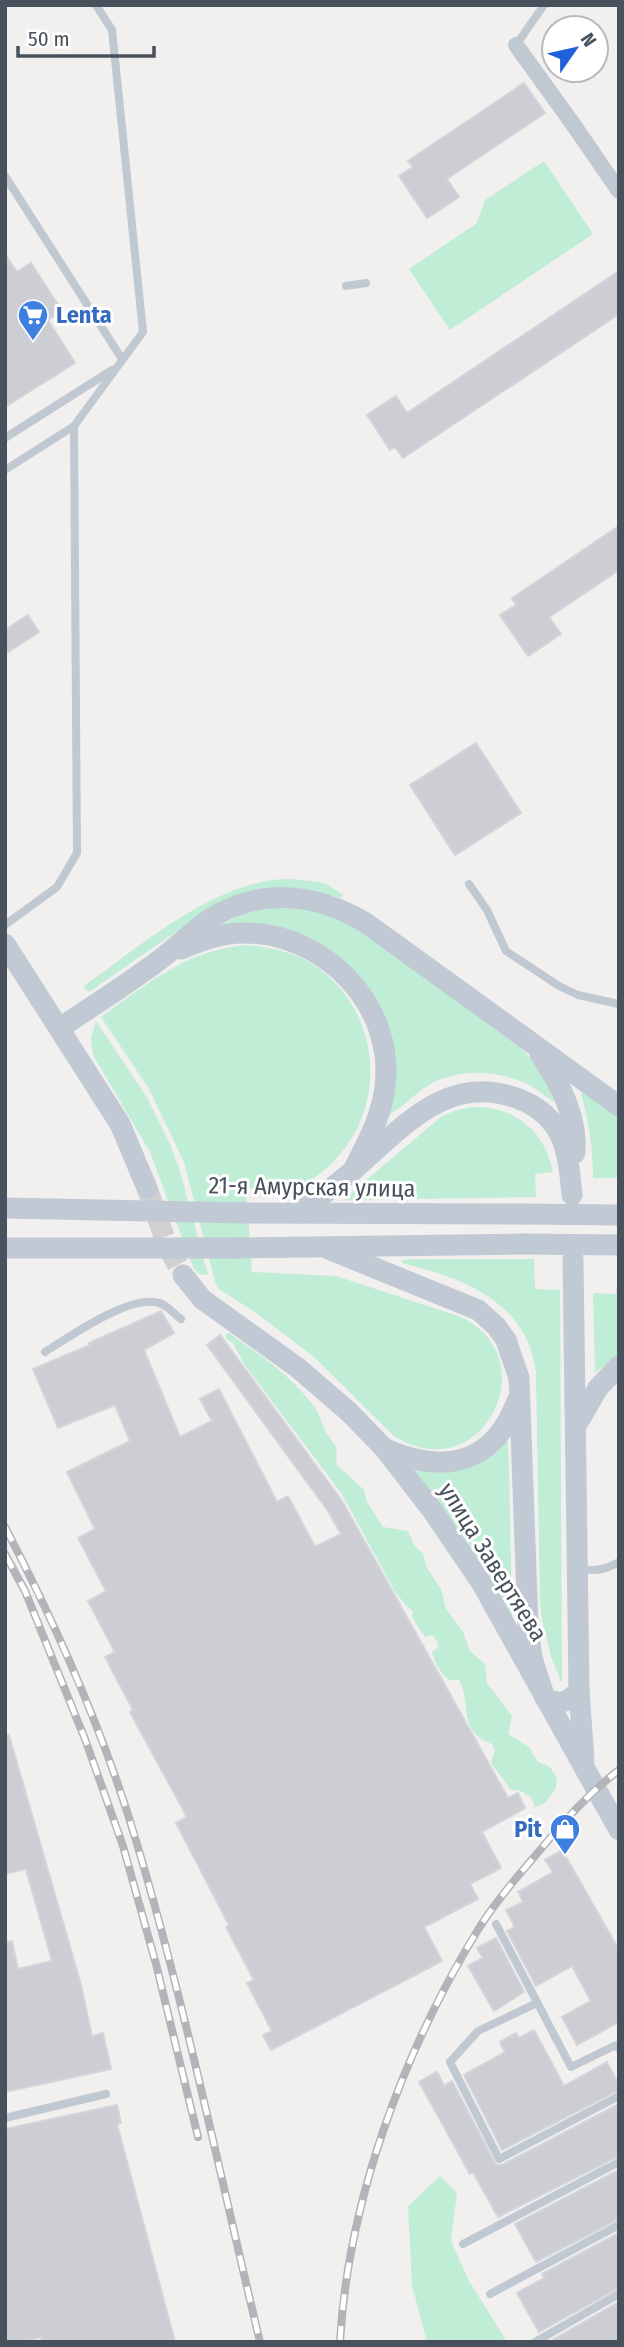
<svg xmlns="http://www.w3.org/2000/svg" width="624" height="2347" viewBox="0 0 624 2347" font-family="'Fira Sans Condensed',sans-serif">
  <style>
    .green { fill: #bfedd5 }
    .building { fill: #ccced4; stroke: #d3d5da; stroke-width: 2 }
    .lines { fill: none; stroke-linecap: round; stroke-linejoin: round }
    .secondary-tunnel { stroke: #d0cfd2; stroke-width: 21; stroke-dasharray: 21 10; stroke-linecap: butt }
    .lane { stroke: #c0c8d1; stroke-width: 8 }
    .street { stroke: #c0c8d1; stroke-width: 16 }
    .secondary { stroke: #c1c9d5; stroke-width: 21 }
    .rail-casing { stroke: #b2b4b9; stroke-width: 8 }
    .rail { stroke: #fff; stroke-width: 5; stroke-dasharray: 16; stroke-linecap: butt }
    .secondary-bridge { stroke: #c1c9d5; stroke-width: 21 }
    .labels { text-anchor: middle; stroke-width: 6; stroke-linejoin: round; paint-order: stroke }
    .shop-label { font-size: 24px; font-weight: bold; fill: #366cbe; stroke: #fff; text-anchor: start }
    .street-label { font-size: 24px; fill: #48515c; stroke: #fff }
  </style>
  <rect width="100%" height="100%" fill="#f2efef"/>
  <!-- green -->
  <g class="green">
    <path d="M544,161L593,234L450,330L409,269L477,223L485,200Z"/>
    <path d="M290,879L320,882L328,885L343,895L342,898L301,889L206,911L89,992L84,988L85,985C142,945 218,878 290,879Z"/>
    <path d="M275,907L315,910L353,925L520,1047C534,1061 551,1082 555,1102C547,1098 540,1092 533,1087C502,1070 459,1067 429,1085C415,1093 403,1108 390,1114L354,973L221,925L247,912Z"/>
    <path d="M247,945C265,947 283,950 299,957C374,992 393,1091 341,1153C328,1169 310,1184 289,1188C275,1191 260,1189 246,1189L252,1272L336,1276L458,1316C549,1354 484,1492 394,1436L314,1357L255,1312L219,1289L215,1282L184,1162L149,1089L101,1017C149,983 186,950 247,945Z"/>
    <path d="M96,1021L148,1099L170,1144L179,1168L208,1275L199,1274L193,1267L150,1152L93,1055L91,1038Z"/>
    <path d="M583,1092L619,1116V1178H593C593,1148 589,1123 581,1094Z"/>
    <path d="M471,1107C514,1105 545,1131 553,1172L535,1174L536,1197L345,1200V1198L441,1117L454,1111Z"/>
    <path d="M618,1258H619V1354L595,1373L593,1293L615,1294L618,1285Z"/>
    <path d="M414,1259H534L535,1289L560,1290L562,1683L552,1660L542,1620L540,1600L536,1373C528,1302 463,1278 402,1263L403,1260Z"/>
    <path d="M229,1333C260,1355 290,1375 313,1405C319,1412 321,1422 325,1430C333,1446 339,1442 336,1464L364,1490L367,1502L383,1527L408,1531L414,1545L423,1554L427,1568L441,1589L446,1609L463,1632L470,1651L485,1664L487,1683L512,1716L508,1734L529,1747L538,1762L550,1767L557,1778L556,1788L545,1803L535,1807L531,1797L519,1790H511L491,1763L495,1750L492,1744C457,1732 472,1702 459,1680H449C440,1672 435,1664 432,1652L438,1648L437,1641L432,1635L425,1637L412,1617L413,1611L407,1607L394,1590L342,1494L244,1364L233,1343L226,1339V1334Z"/>
    <path d="M505,1439L508,1441L509,1466L512,1619L414,1474L415,1470L440,1473L460,1470Z"/>
    <path d="M440,2176L457,2193L451,2241L469,2281L507,2342H427L412,2285L408,2206Z"/>
  </g>
  <!-- building -->
  <g class="building">
    <path d="M524,83L545,113L447,179L459,197L427,218L399,176L413,167L408,161Z"/>
    <path d="M5,254L17,272L31,263L62,311L48,320L75,363L5,407Z"/>
    <path d="M619,271V314L403,458L395,447L390,450L367,415L396,396L407,413Z"/>
    <path d="M619,526V570L549,617L561,634L528,656L500,615L516,605L512,598Z"/>
    <path d="M28,615L39,632L5,654V630Z"/>
    <path d="M476,743L521,813L455,855L410,785Z"/>
    <path d="M161,1311L174,1333L144,1350L180,1437L212,1421L200,1399L219,1389L277,1502L288,1496L315,1547L341,1534L328,1511L207,1345L220,1335L342,1501L508,1798L518,1793L525,1808L482,1832L501,1868L470,1884L478,1899L424,1927L442,1961L271,2050L263,2035L272,2031L247,1983L254,1980L226,1927L229,1925L176,1823L187,1817L130,1712L133,1710L105,1657L115,1652L88,1601L106,1591L78,1538L95,1529L67,1472L130,1441L115,1405L58,1428L33,1369L90,1345L89,1343Z"/>
    <path d="M9,1735L81,1985L92,2036L103,2033L111,2069L5,2092V1942L12,1941L18,1969L52,1961L26,1869L5,1874V1736Z"/>
    <path d="M562,1850L619,1950V2022L577,2045L562,2017L591,2001L572,1966L536,1986L507,1931L515,1927L506,1910L523,1902L518,1892L553,1872L545,1860Z"/>
    <path d="M496,1938L524,1992L494,2011L468,1966L483,1958L477,1948Z"/>
    <path d="M534,2030L564,2086L607,2062L619,2085V2090L502,2150L464,2075L505,2052L500,2042L516,2033L519,2038Z"/>
    <path d="M437,2072L444,2086L452,2081L496,2165H502L619,2104V2156L498,2217L473,2172L470,2174L419,2082Z"/>
    <path d="M117,2105L121,2123L117,2124L175,2342H42L41,2337L22,2342H5V2129Z"/>
    <path d="M619,2170V2219L536,2262L515,2224Z"/>
    <path d="M619,2233V2288L539,2332L517,2293L544,2278L542,2274Z"/>
    <path d="M619,2302V2342H549Z"/>
  </g>
  <g class="lines">
    <!-- secondary-tunnel -->
    <path class="secondary-tunnel" d="M147,1188L167,1245L183,1275"/>
    <!-- lane -->
    <g class="lane">
      <path d="M516,45L544,5"/>
      <path d="M5,176L122,359"/>
      <path d="M346,286L366,283"/>
      <path d="M5,438L112,370"/>
      <path d="M5,470L74,426L143,332L112,30L96,5"/>
      <path d="M469,884L487,910L506,951L559,986L578,995L619,1004"/>
      <path d="M5,925L57,887L77,853L74,426"/>
      <path d="M45,1352C69,1337 130,1294 159,1303C167,1305 174,1314 181,1319"/>
      <path d="M579,1568C594,1572 605,1570 619,1562"/>
      <path d="M496,1924L571,2067L616,2045L619,2049"/>
      <path d="M537,2003L478,2031L450,2062L499,2159L619,2096"/>
      <path d="M5,2118L106,2094"/>
      <path d="M463,2244L619,2162"/>
      <path d="M490,2294L619,2225"/>
      <path d="M535,2342L619,2294"/>
    </g>
    <!-- street -->
    <path class="street" d="M516,45L575,127L619,191"/>
    <!-- secondary -->
    <g class="secondary">
      <path d="M5,944L120,1124L147,1188"/>
      <path d="M181,949C201,941 221,933 243,933C324,932 395,1005 385,1086C382,1117 366,1144 353,1171"/>
      <path d="M60,1028C95,1004 133,981 167,954C182,942 196,928 213,917C263,887 318,894 366,923L619,1106"/>
      <path d="M540,1054C560,1084 578,1117 575,1153"/>
      <path d="M244,1213L522,1214"/>
      <path d="M299,1213C319,1198 339,1183 358,1166C406,1124 450,1072 519,1099C565,1117 568,1152 572,1195"/>
      <path d="M237,1248L524,1244"/>
      <path d="M326,1248L478,1310L496,1326L506,1340L519,1378L528,1626L532,1658L545,1698C560,1705 568,1703 579,1690"/>
      <path d="M573,1259L579,1690L584,1760"/>
      <path d="M183,1275L202,1299L298,1368L349,1412L385,1449L432,1510L481,1582L619,1830"/>
      <path d="M576,1426L598,1388L619,1366"/>
      <path d="M385,1449C443,1474 493,1466 517,1401"/>
    </g>
    <!-- rail casing -->
    <g class="rail-casing">
      <g id="rail">
        <path d="M5,1527C56,1625 106,1738 137,1844C186,2008 220,2176 260,2342"/>
        <path d="M5,1554L25,1591L85,1739L123,1846L156,1964L198,2137"/>
        <path d="M340,2342C348,2201 403,2053 476,1933C494,1903 518,1876 541,1849C565,1820 589,1793 619,1770"/>
      </g>
    </g>
    <!-- rail -->
    <use href="#rail" class="rail"/>
    <!-- secondary-bridge -->
    <g class="secondary-bridge">
      <path d="M5,1208L244,1213"/>
      <path d="M522,1214L619,1215"/>
      <path d="M524,1244L619,1245"/>
      <path d="M5,1248H237"/>
    </g>
  </g>
  <!-- icons -->
  <defs>
    <g id="supermarket-pin" transform="scale(1.575)"><path d="M0 17L-7.5 6A9.5 9.5 0 1 1 7.5 6Z" fill="#3f7fe0" stroke="#fff"/><path d="M-6-5.5h2.5l.6 2H6L4.5 2H-2.5L-4.4-4H-6ZM-1.5 3.2a1.3 1.3 0 1 0 .1 0ZM3 3.2a1.3 1.3 0 1 0 .1 0Z" fill="#fff"/></g>
    <g id="shop-pin" transform="scale(1.575)"><path d="M0 17L-7.5 6A9.5 9.5 0 1 1 7.5 6Z" fill="#3f7fe0" stroke="#fff"/><path d="M-5-2.5h2.3a2.7 3.5 0 0 1 5.4 0H5L5.5 6h-11ZM-1.5-2.5h3a1.5 2.3 0 0 0-3 0Z" fill="#fff"/></g>
  </defs>
  <g fill-rule="evenodd">
    <use href="#supermarket-pin" x="33" y="315"/>
    <use href="#shop-pin" x="565" y="1829"/>
  </g>
  <g class="labels">
    <!-- shop labels -->
    <g class="shop-label">
      <text x="56" y="323">Lenta</text>
      <text x="542" y="1837" text-anchor="end">Pit</text>
    </g>
    <!-- street labels -->
    <g class="street-label">
      <text transform="translate(312 1187) rotate(1)" y="8">21-я Амурская улица</text>
      <text transform="translate(493 1562) rotate(58)" y="8">улица Завертяева</text>
    </g>
  </g>
  <!-- border -->
  <rect width="624" height="2347" fill="none" stroke="#48515c" stroke-width="14"/>
  <!-- north arrow -->
  <g transform="translate(575 49) rotate(56)"><circle r="33" fill="#ffffff" stroke="#b6b9be" stroke-width="2"/>
  <path d="M0-5L12 26L0 18L-12 26Z" fill="#2060db"/>
  <text y="-10" font-size="19" font-weight="bold" text-anchor="middle" fill="#48515c">N</text>
  </g>
  <!-- scale -->
  <path d="M18 46v10h136v-10" fill="none" stroke="#48515c" stroke-width="3.5"/>
  <text x="28" y="46" font-size="21" fill="#48515c" stroke="#ffffff" stroke-width="5" paint-order="stroke">50 m</text>
</svg>
